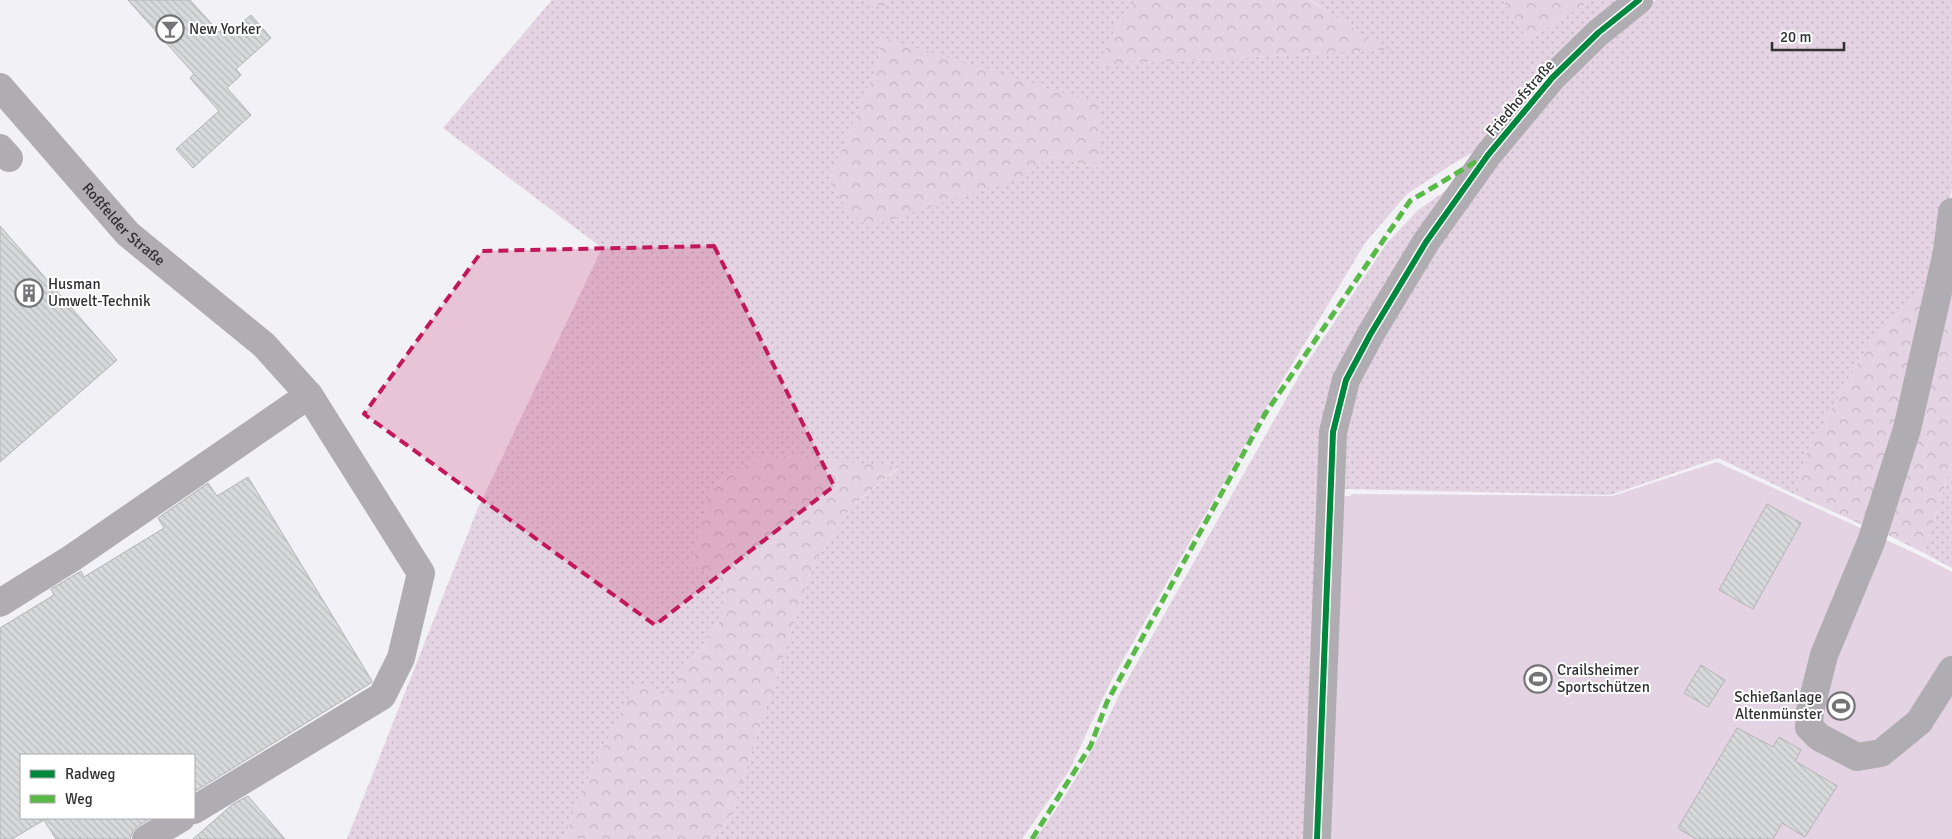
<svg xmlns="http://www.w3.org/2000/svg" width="1952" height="839" viewBox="0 0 1952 839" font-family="Signika,sans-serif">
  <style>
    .grass { fill: url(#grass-dots); fill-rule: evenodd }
    .forest { fill: url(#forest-crowns) }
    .garden { fill: #e4d3e2 }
    .building { fill: url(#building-back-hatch); stroke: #b3b3b6 }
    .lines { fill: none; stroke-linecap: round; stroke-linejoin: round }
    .minor { stroke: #b0adb2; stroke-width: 28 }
    .quiet { stroke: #58b947; stroke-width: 5; stroke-dasharray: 10 5; stroke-linecap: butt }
    .cycleway-casing { stroke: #fff; stroke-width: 9 }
    .cycleway { stroke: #00873e; stroke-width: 6 }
    .marked { fill: #c2185b; fill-opacity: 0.2; stroke: #c2185b; stroke-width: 4; stroke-dasharray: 10 6; stroke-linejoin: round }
    .labels { text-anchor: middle; stroke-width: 4; stroke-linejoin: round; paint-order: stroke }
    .poi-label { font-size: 15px; fill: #302f31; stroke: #fff; text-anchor: start }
    .street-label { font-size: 15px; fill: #302f31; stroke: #fff }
  </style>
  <defs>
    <pattern id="grass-dots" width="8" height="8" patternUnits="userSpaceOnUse" patternTransform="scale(1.25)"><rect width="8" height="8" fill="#e4d3e2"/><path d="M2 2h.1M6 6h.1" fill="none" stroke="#c4b5c2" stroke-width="1.8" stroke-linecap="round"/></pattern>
    <pattern id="forest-crowns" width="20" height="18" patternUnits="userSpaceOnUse" patternTransform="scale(1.25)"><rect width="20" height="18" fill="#e4d3e2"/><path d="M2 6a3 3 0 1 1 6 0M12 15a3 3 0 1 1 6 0" fill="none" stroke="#c4b5c2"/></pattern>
    <pattern id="building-back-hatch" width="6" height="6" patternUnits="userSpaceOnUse" patternTransform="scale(1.25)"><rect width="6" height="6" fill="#d8d9db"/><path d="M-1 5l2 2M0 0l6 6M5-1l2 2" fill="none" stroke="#babbbc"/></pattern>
  </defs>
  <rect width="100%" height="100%" fill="#f2f1f5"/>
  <!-- grass -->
  <g class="grass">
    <path d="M552,0H858L884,7L888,0H1137L1119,21L1099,65L1385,50L1311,0H1503L1528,40L1591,0H1629L1492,141L1451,165L1407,194L1365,243L1263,413L1110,683L1069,771L1022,839H711L730,819L813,565L851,507L899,468L762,454L711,487L692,564L725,585L721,620L665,696L637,682L579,796L564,839H347L478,508L602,248L443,128ZM881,38L1101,168L1051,157L1021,177L829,180L879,61Z"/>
    <path d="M1656,0H1952V189L1938,270L1866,349L1807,452L1794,494L1718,458L1610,495L1343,489L1345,442L1354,386L1386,319L1495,159L1615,25Z"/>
    <path d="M1460,181L1336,389L1314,839H1035C1070,793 1097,743 1121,691L1303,369L1387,243L1418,210Z"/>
    <path d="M1952,462V568L1924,553Z"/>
  </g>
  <!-- forest -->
  <g class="forest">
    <path d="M858,0H888L884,7Z"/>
    <path d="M1137,0H1310L1386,50L1098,65L1119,21Z"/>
    <path d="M1503,0H1591L1528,40Z"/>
    <path d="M881,37L1100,104L1101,168L1051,157L1021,177L868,227L846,208L829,180L879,61Z"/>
    <path d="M1938,270L1867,527L1794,494L1807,452L1866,349Z"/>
    <path d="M1952,277V462L1924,553L1882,532Z"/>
    <path d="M762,454L899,467L851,507L813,565L730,819L711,839H564L579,796L637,681L665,696L721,620L725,585L692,564L711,487Z"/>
  </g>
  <!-- garden -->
  <path class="garden" d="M1717,462L1921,556L1952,572V839H1321L1340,496H1351V494L1612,496Z"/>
  <!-- building -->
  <g class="building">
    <path d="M128,0H190L219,32L223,29L226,32L231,29L232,31L251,15L271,38L236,69L241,75L227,88L251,115L193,168L176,149L219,111L190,78L194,74Z"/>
    <path d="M0,226L117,360L0,462Z"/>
    <path d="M248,477L372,681L371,683L194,792V755H21V818H151L138,826L133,831L130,839H56L44,820L12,839H0V628L54,595L51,589L81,571L84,577L164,528L158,518L208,483L217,496Z"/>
    <path d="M1767,504L1801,523L1753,609L1719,590Z"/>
    <path d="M1701,665L1725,680L1708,707L1684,693Z"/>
    <path d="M1737,728L1773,747L1779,737L1801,750L1795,761L1837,786L1805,837L1782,823L1773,839H1696L1678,828Z"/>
    <path d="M248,796L285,839H193L233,804Z"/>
  </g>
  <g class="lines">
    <!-- minor -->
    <g class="minor">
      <path id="s1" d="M0,87L128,234L264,345L309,395L72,558L0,603"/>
      <path d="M0,148L9,158"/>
      <path d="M1952,212L1947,252L1907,429L1871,542L1824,655L1810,711L1809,727L1819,737L1857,757L1881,753L1919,722L1952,670"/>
      <path d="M194,810L382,696L401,658L421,573L309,395"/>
      <path d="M146,839L181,818"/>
      <path d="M1317,839L1333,432L1346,380L1370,335L1426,242L1488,155L1552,78L1598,33L1639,0"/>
    </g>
    <!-- quiet -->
    <path class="quiet" d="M1032,839L1091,745L1107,702L1265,414L1410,201L1482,158"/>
    <!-- cycleway casing -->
    <g class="cycleway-casing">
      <path id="cycleway" d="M1317,839L1333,432L1346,380L1370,335L1426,242L1488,155L1552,78L1598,33L1639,0"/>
    </g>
    <!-- cycleway -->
    <use href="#cycleway" class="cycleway"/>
  </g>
  <!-- marked area -->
  <path class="marked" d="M714,246L834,486L655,625L364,414L482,251Z"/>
  <!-- icons -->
  <defs>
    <g id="bar-ring" transform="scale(1.4375)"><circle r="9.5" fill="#fff" stroke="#747376" stroke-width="1.5"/><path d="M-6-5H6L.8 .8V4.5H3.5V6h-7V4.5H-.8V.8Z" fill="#747376"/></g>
    <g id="building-ring" transform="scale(1.4375)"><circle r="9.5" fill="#fff" stroke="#747376" stroke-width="1.5"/><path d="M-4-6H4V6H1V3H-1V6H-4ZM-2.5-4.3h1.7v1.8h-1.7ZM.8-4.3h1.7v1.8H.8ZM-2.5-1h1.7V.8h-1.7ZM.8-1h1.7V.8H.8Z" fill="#747376"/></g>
    <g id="stadium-ring" transform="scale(1.4375)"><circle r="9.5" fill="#fff" stroke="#747376" stroke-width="1.5"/><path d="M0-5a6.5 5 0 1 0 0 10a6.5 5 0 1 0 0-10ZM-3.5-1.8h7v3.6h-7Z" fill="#747376"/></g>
  </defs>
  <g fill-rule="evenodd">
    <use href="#bar-ring" x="170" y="29"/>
    <use href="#building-ring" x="29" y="293"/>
    <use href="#stadium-ring" x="1538" y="679"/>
    <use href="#stadium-ring" x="1841" y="706"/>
  </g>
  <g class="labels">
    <!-- poi labels -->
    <g class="poi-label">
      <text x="189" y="34">New Yorker</text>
      <text x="48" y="289">Husman<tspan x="48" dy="17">Umwelt-Technik</tspan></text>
      <text x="1557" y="675">Crailsheimer<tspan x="1557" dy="17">Sportschützen</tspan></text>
      <text x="1822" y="702" text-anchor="end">Schießanlage<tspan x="1822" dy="17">Altenmünster</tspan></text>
    </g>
    <!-- street labels -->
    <g class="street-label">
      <text transform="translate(1520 98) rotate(-49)" y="5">Friedhofstraße</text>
      <text dy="5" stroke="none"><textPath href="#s1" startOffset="185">Roßfelder Straße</textPath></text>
    </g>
  </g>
  <!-- legend -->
  <rect x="20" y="754" width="175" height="65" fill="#ffffff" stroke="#acacad"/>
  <rect x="30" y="770" width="25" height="8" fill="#00873e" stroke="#acacad"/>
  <text x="65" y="779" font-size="15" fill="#302f31">Radweg</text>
  <rect x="30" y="795" width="25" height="8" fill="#58b947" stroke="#acacad"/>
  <text x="65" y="804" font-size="15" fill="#302f31">Weg</text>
  <!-- scale -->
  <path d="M1772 42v8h72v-8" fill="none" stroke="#302f31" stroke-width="2.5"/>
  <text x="1780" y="42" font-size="15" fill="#302f31" stroke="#ffffff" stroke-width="4" paint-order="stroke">20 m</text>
</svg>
